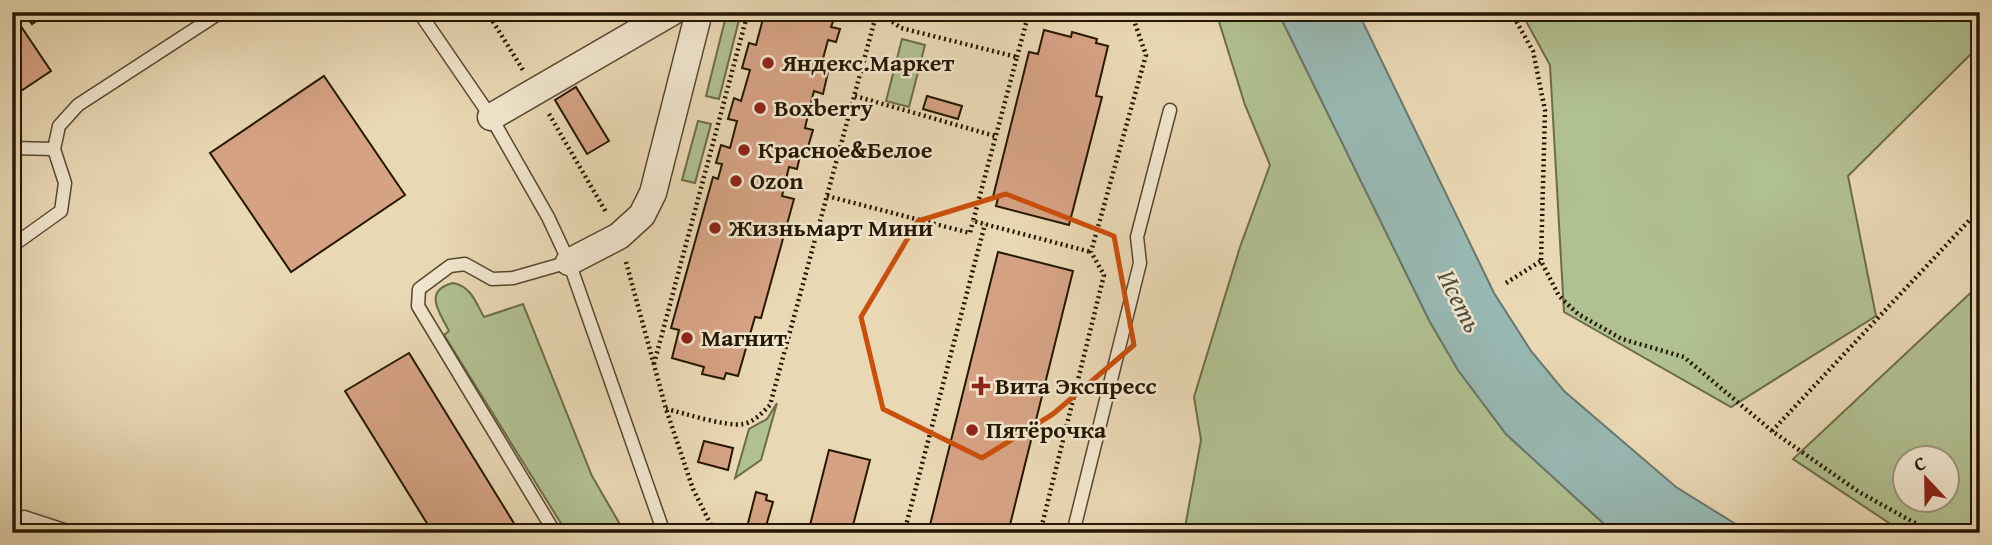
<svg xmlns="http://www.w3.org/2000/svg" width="1992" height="545" viewBox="0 0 1992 545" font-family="'Gentium Book Plus',serif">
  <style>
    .green { fill: #b1c091; stroke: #6b6c4a; stroke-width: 2; fill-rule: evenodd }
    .water { fill: #98b9b3; stroke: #6a786d; stroke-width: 2 }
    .building { fill: #d5a284; stroke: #251703; stroke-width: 2 }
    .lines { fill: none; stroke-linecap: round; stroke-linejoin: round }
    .service-casing { stroke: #56472f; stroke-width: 15 }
    .minor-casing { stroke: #56472f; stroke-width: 29 }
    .path { stroke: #251703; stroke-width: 4.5; stroke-dasharray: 2 3.5; stroke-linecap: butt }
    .service { stroke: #f1e6ce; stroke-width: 12 }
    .minor { stroke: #f1e6ce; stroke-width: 26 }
    .marked { fill: none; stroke: #cb4f0b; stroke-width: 5; stroke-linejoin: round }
    .poi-dot { fill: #8f2418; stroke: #f1e6ce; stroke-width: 2.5 }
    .labels { text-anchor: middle; stroke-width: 5; stroke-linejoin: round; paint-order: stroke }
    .poi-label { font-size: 24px; font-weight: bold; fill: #251703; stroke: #f1e6ce; text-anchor: start }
    .water-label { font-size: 26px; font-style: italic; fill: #4d5041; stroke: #f1e6ce }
  </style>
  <rect width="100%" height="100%" fill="#e9d8b4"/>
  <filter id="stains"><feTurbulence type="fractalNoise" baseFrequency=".00286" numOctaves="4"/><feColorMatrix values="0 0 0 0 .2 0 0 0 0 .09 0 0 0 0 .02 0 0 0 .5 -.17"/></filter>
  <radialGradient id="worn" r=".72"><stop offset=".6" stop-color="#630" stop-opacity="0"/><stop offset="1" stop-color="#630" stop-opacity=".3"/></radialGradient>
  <!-- green -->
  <g class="green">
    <path d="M727,12H741L719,99L706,96Z"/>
    <path d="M1216,12H1278L1430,322L1458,370L1506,434L1614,533H1184L1201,440L1194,397L1240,247L1270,165L1245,105Z"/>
    <path d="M1521,12H1980V45L1848,176L1876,316L1731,407L1564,312L1550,65Z"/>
    <path d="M902,39L925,45L909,107L886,101Z"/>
    <path d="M698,121L711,124L695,183L682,180Z"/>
    <path d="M453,283C471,286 476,303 484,317L523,304L592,476L625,533H567L444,335L449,331C440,313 422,291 453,283Z"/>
    <path d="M1980,284V533H1904L1793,459ZM1904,458H1946V500H1904Z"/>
    <path d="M777,403L761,460L735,478L749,429L767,419Z"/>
  </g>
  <!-- water -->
  <path class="water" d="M1278,12H1358L1494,293L1531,351L1564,391L1676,487L1750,533H1614L1506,434L1458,370L1430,322Z"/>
  <!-- building -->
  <g class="building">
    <path d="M23,12H49L32,24Z"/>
    <path d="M757,12H810L834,19L831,27L840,29L836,42L828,40L821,66L829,68L823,94L814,91L810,106L805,128L813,130L805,157L800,156L797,169L789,167L782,196L794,199L761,318L755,317L738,376L726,373L724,379L702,374L704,367L672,358L679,330L671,328L713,177L718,179L722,164L716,163L721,145L730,148L737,121L728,119L734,98L741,101L750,70L742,68L749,43L756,45L764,15Z"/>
    <path d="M12,13L51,71L12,97Z"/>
    <path d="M1044,30L1071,37L1072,32L1097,39L1096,43L1108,46L1096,96L1102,97L1069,225L996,206L998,198L993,197L1029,52L1038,54Z"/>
    <path d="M324,76L405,195L291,272L210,153Z"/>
    <path d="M576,87L609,141L587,154L555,100Z"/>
    <path d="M927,96L962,106L958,119L923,109Z"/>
    <path d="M998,252L1073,271L1008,533H928Z"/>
    <path d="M409,353L520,533H433L345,391Z"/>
    <path d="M704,441L733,448L728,470L698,462Z"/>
    <path d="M829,450L870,460L851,533H808Z"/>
    <path d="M756,492L767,495L766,500L773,502L764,533L746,531Z"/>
  </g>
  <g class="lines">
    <!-- service casing -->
    <g class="service-casing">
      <g id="service">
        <path d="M419,12L491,117L548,217L569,262L664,533"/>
        <path d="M12,148L54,149"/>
        <path d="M12,246L61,211L65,183L54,149L59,126L78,105L221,12"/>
        <path d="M12,524L24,517L73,533"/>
        <path d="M555,533L418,306L419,289L450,266L465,264L492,279L513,278L569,262"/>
        <path d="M1073,533L1140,263L1137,237L1170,110"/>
      </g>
    </g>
    <!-- minor casing -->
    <g class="minor-casing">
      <g id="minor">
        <path d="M491,117L672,12"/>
        <path d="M569,262L619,236L642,215L653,193L699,12"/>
      </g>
    </g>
    <!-- path -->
    <g class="path">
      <path d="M487,12L523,70"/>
      <path d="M879,12L901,28L1017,57L973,221L1091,252"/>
      <path d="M1511,12L1533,51L1545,110L1541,261L1559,296L1578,314L1622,339L1684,357L1772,431L1859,492L1933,533"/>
      <path d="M1017,57L1029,12"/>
      <path d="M855,96L995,136"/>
      <path d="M549,114L606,212"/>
      <path d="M827,196L970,233L973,221"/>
      <path d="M626,262L666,409L693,489L715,533"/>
      <path d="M1506,283L1541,261"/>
      <path d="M654,364L748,12"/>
      <path d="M666,409C685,413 725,427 743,424C754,422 762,413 770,405L877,12"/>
      <path d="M1772,431L1980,209"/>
      <path d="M904,533L985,224"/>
      <path d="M1040,533L1104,275L1091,252L1146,55L1131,12"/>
    </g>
    <!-- service -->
    <use href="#service" class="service"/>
    <!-- minor -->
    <use href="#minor" class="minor"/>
  </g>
  <!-- marked area -->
  <path class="marked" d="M1006,194L1114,236L1134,345L1053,414L982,458L883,409L861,317L918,221Z"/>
  <!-- markers -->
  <g class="poi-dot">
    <circle cx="768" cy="63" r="7"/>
    <circle cx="760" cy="108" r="7"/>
    <circle cx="744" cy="150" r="7"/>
    <circle cx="736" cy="181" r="7"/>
    <circle cx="715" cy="228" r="7"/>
    <circle cx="687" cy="338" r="7"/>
    <path d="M977.5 375.5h7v7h7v7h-7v7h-7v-7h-7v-7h7z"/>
    <circle cx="972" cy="430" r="7"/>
  </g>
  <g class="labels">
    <!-- poi labels -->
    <g class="poi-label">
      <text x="782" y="71">Яндекс.Маркет</text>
      <text x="774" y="116">Boxberry</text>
      <text x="758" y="158">Красное&amp;Белое</text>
      <text x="750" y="189">Ozon</text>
      <text x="729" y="236">Жизньмарт Мини</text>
      <text x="701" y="346">Магнит</text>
      <text x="995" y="394">Вита Экспресс</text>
      <text x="986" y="438">Пятёрочка</text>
    </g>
    <!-- water labels -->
    <g class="water-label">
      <text transform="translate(1460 301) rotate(63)" y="9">Исеть</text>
    </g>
  </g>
  <!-- margin -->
  <rect width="1992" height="545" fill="none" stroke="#e9d8b4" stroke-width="42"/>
  <rect x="14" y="14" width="1964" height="517" fill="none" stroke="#251703" stroke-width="3.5"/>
  <rect x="21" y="21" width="1950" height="503" fill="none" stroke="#251703" stroke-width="2"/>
  <!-- north arrow -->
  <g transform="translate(1926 479) rotate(338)"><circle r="33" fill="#f1e6ce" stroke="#9f937d" stroke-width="2"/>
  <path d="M0-5L12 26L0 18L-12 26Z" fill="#8f2418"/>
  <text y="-10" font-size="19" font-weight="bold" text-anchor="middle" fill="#251703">С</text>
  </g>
  <rect width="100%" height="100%" filter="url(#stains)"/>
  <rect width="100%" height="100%" fill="url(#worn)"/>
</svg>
